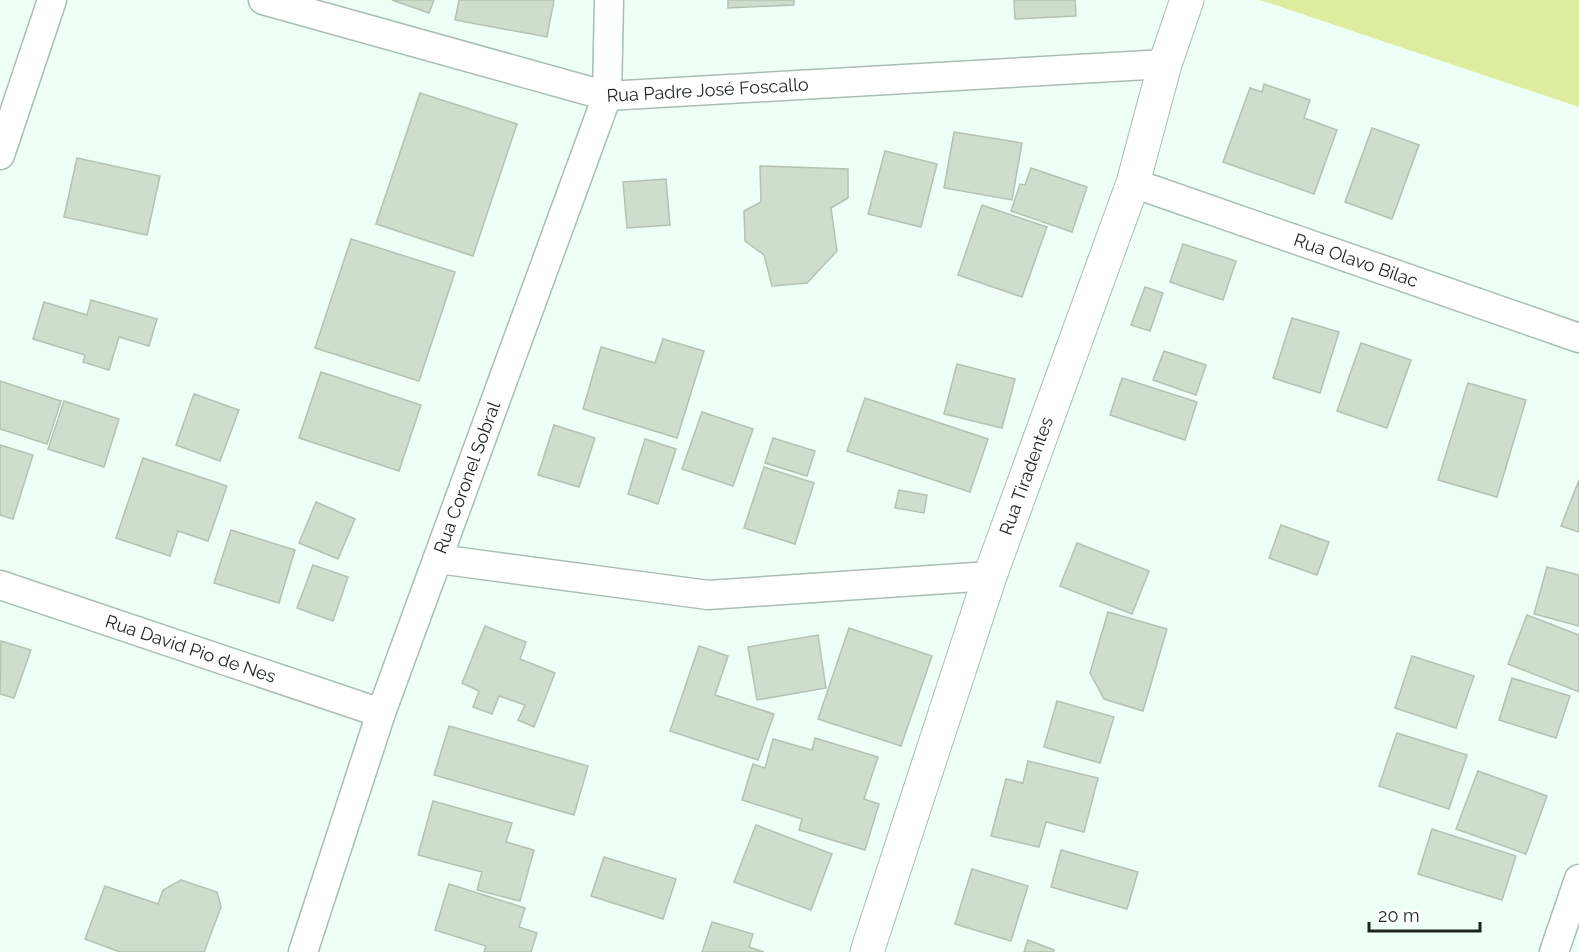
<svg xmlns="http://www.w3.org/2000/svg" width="1579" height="952" viewBox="0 0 1579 952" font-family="Raleway,sans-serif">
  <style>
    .green { fill: #deec9f }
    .building { fill: #cfddcc; stroke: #b5c2b2; stroke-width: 1.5 }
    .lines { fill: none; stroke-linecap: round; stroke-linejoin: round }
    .street-casing { stroke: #a9beb3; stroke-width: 31 }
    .secondary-casing { stroke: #a9beb3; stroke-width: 35 }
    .street { stroke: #fff; stroke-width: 28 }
    .secondary { stroke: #fff; stroke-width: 33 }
    .labels { text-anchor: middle; stroke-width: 6; stroke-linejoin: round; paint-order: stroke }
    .street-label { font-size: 18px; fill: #1e2521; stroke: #fff }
  </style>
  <rect width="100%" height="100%" fill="#edfff6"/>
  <!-- green -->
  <path class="green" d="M1260,0H1579V107Z"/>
  <!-- building -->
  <g class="building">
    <path d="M392,0H434L429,13Z"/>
    <path d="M459,0H554L547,37L455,20Z"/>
    <path d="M728,0H794V5L728,8Z"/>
    <path d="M1014,0H1075L1076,16L1015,19Z"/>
    <path d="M1264,84L1310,100L1304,118L1337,130L1314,194L1223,162L1250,88L1262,92Z"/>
    <path d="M420,93L517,124L473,256L376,224Z"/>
    <path d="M1372,128L1419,145L1392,219L1345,202Z"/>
    <path d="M954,132L1022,143L1012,200L944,188Z"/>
    <path d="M885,151L937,164L921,227L868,214Z"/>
    <path d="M77,158L160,176L147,235L64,217Z"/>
    <path d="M760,166L848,169V198L831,208L837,251L807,283L772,286L764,255L745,241L744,211L761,202Z"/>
    <path d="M1031,168L1087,187L1072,232L1011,211L1020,184L1025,185Z"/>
    <path d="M666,179L670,225L627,228L623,182Z"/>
    <path d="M982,205L1047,227L1022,297L958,275Z"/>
    <path d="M351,239L455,272L419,381L315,348Z"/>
    <path d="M1183,244L1236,261L1223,300L1170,282Z"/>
    <path d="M1145,287L1163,293L1150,331L1131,325Z"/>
    <path d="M91,300L157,319L149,346L119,337L109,370L83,362L85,355L33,339L44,302L87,315Z"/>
    <path d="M1292,318L1339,332L1320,393L1273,378Z"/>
    <path d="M663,339L704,351L677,438L583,409L601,347L655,363Z"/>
    <path d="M1361,343L1411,360L1387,428L1337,411Z"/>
    <path d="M1164,351L1206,365L1196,395L1153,380Z"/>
    <path d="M957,364L1015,379L1002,428L944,414Z"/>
    <path d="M321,372L421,405L399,471L299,438Z"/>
    <path d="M1122,378L1197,402L1185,440L1110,415Z"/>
    <path d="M0,381L61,401L47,444L0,429Z"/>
    <path d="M1468,383L1526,400L1497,497L1438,480Z"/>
    <path d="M194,394L239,410L220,461L176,445Z"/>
    <path d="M865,398L988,439L970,492L847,451Z"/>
    <path d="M64,401L119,419L104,467L48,449Z"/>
    <path d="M702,412L753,429L733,486L682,469Z"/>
    <path d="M554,425L595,438L579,487L538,475Z"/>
    <path d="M773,438L815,451L807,476L765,463Z"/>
    <path d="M645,439L676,449L658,504L628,494Z"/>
    <path d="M0,445L33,455L13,519L0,515Z"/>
    <path d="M143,458L227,486L208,541L178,531L170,556L116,538Z"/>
    <path d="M764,467L814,483L795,544L744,528Z"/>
    <path d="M1579,480V532L1561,526Z"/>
    <path d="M899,490L927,495L924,513L895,508Z"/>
    <path d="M316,502L355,519L338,559L299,543Z"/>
    <path d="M1281,525L1329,542L1317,575L1269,558Z"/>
    <path d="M231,530L295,550L279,603L214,583Z"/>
    <path d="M1077,543L1149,571L1132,614L1060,586Z"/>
    <path d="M313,565L348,577L333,621L297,608Z"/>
    <path d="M1547,567L1579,575V626L1534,614Z"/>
    <path d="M1108,612L1167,629L1143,711L1104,699L1090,673Z"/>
    <path d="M1527,615L1579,635V692L1508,664Z"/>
    <path d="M485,626L526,642L520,659L555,673L534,727L518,720L525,705L499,696L492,714L473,707L479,691L462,683Z"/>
    <path d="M849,628L932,656L901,746L818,719Z"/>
    <path d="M818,635L826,688L757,700L748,647Z"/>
    <path d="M1,641L31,650L14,698L0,694Z"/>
    <path d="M699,646L728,656L715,695L774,714L758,760L670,731Z"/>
    <path d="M1412,656L1474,676L1456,728L1395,708Z"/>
    <path d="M1512,678L1570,696L1556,738L1499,720Z"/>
    <path d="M1057,701L1114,717L1100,763L1044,747Z"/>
    <path d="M449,726L588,766L574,815L434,775Z"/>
    <path d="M1397,733L1467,755L1449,809L1379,786Z"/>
    <path d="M815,738L878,757L864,799L879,804L865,850L799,830L802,819L742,800L753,764L765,768L773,739L812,750Z"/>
    <path d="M1028,761L1098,778L1084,832L1046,822L1039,847L991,836L1006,779L1023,783Z"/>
    <path d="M1478,771L1547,796L1526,854L1456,829Z"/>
    <path d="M433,801L512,823L506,842L534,850L520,901L477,890L482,872L418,855Z"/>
    <path d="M756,825L832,854L811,910L734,882Z"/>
    <path d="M1432,829L1516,856L1502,900L1418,874Z"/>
    <path d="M1061,850L1138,872L1127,909L1051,887Z"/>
    <path d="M604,857L676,879L663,919L591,896Z"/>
    <path d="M972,869L1028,886L1011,941L955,924Z"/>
    <path d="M181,880L217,892L221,907L204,952H120L85,939L105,886L158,904L163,890Z"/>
    <path d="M449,884L525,908L519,927L537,933L531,952H484L486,946L435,930Z"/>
    <path d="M712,922L753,934L749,947L764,952H702Z"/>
    <path d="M1028,940L1054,950L1053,952H1024Z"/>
  </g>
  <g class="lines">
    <!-- street casing -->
    <g class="street-casing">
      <g id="street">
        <path id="s1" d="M263,0L607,96L1165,64"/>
        <path d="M0,155L52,0"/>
        <path id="s2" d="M1133,183L1579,338"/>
        <path d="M438,559L708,595L990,576"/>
        <path id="s3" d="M0,585L381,713"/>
        <path id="s4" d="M303,952L381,713L607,96L609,0"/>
        <path d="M1554,952L1579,879"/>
      </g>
    </g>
    <!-- secondary casing -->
    <g class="secondary-casing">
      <g id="secondary">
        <path id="s5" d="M867,952L990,576L1133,183L1165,64L1187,0"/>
      </g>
    </g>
    <!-- street -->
    <use href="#street" class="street"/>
    <!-- secondary -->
    <use href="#secondary" class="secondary"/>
  </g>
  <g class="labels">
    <!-- street labels -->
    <g class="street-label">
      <text dy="6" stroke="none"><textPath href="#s1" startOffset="458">Rua Padre José Foscallo</textPath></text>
      <text dy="6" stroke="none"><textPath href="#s2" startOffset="236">Rua Olavo Bilac</textPath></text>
      <text dy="6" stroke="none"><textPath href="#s5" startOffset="502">Rua Tiradentes</textPath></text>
      <text dy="6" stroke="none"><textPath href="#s4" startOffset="502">Rua Coronel Sobral</textPath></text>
      <text dy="6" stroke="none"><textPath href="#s3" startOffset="201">Rua David Pio de Nes</textPath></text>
    </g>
  </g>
  <!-- scale -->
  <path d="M1369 922v9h111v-9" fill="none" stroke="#1e2521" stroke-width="3"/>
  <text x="1378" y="922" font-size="18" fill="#1e2521" stroke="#ffffff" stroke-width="4.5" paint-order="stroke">20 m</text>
</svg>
